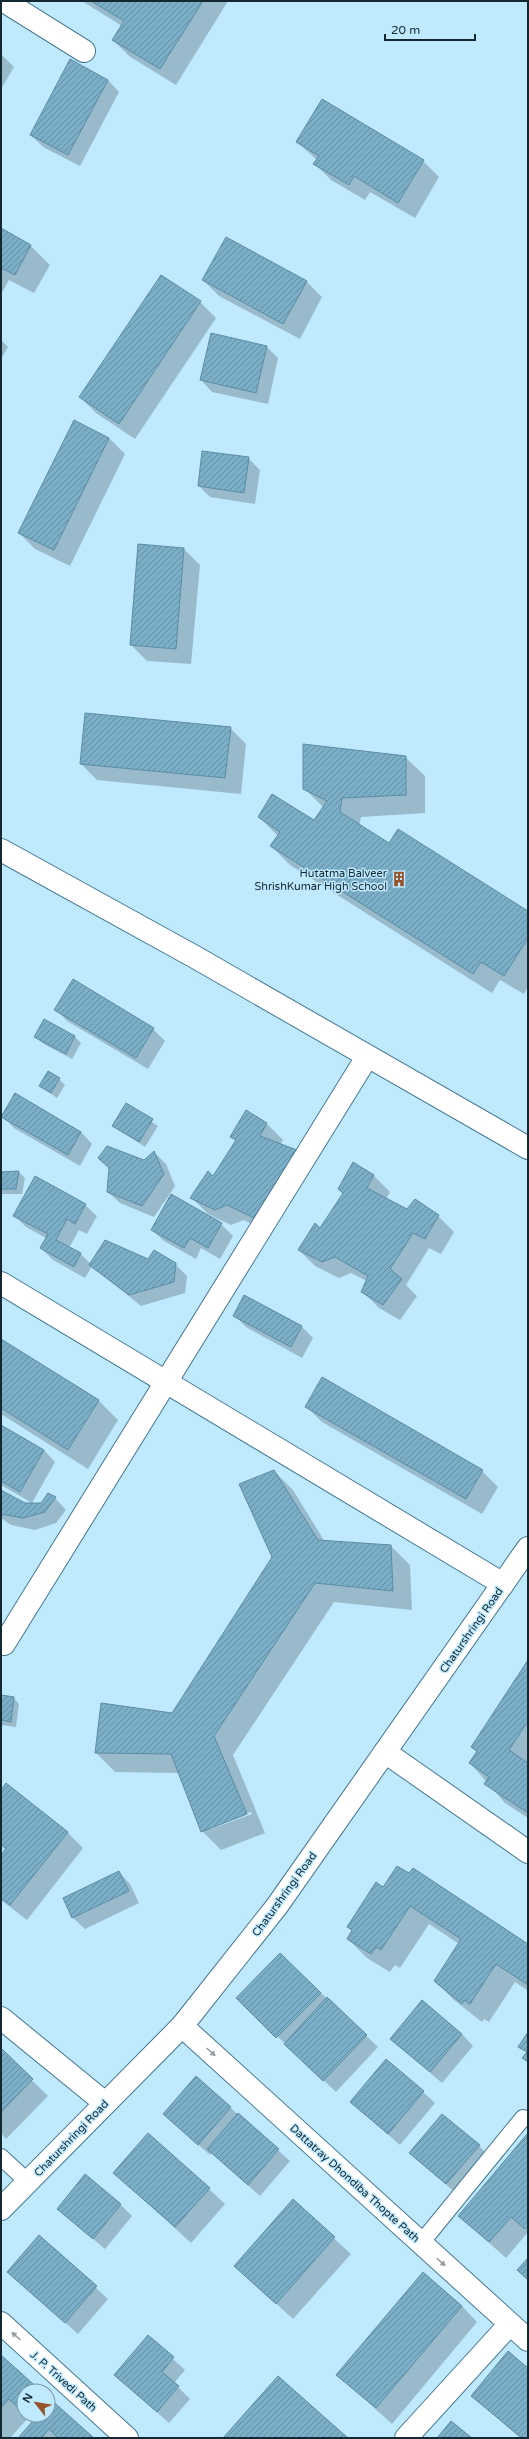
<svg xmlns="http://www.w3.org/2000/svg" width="529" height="2439" viewBox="0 0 529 2439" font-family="'Varela Round',sans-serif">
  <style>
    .shadow { fill: #0003; fill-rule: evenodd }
    .building { fill: url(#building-hatch); stroke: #5b8da5 }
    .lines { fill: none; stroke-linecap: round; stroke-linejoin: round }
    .lane-casing { stroke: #45778e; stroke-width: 18 }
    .street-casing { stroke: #45778e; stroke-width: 24 }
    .secondary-casing { stroke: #45778e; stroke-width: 24 }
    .lane { stroke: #fff; stroke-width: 16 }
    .street { stroke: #fff; stroke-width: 22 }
    .secondary { stroke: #fff; stroke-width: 22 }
    .oneway { fill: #959ea2 }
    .labels { text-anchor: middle; stroke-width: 3; stroke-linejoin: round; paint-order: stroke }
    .poi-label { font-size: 11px; fill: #132831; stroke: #bfe9fe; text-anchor: end }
    .street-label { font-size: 11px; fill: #132831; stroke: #bfe9fe }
  </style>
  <defs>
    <pattern id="building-hatch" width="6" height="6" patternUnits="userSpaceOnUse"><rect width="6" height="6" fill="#7baec7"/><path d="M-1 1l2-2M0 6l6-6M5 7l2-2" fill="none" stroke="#648ea2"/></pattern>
  </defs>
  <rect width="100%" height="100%" fill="#bfe9fe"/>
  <!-- shadow -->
  <g class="shadow">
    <path d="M82,1H228L176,85L129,56L113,40L122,26Z"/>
    <path d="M1,54L14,67L1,89Z"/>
    <path d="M108,80L119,92L80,166L43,147L31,135Z"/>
    <path d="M297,142L423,161L439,177L415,218L370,192L365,200L331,180L315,164L317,160Z"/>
    <path d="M1,229L31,246L50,265L34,293L9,280L1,294Z"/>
    <path d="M161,276L200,302L216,318L135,439L96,413L80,397Z"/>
    <path d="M203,280L306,281L322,297L300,339L219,296Z"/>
    <path d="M212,334L267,347L278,358L268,404L212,392L201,380Z"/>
    <path d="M1,340L8,347L1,359Z"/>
    <path d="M109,438L125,454L70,566L35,549L19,533Z"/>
    <path d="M248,458L260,470L255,504L210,497L199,486Z"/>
    <path d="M184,549L200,565L191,664L147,661L131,645Z"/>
    <path d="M230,728L246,744L241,794L97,780L81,764Z"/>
    <path d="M405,757L425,776V813L361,817L359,826L389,845L528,912V987L524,994L500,980L492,993L290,865L271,846L278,836L259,817L314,822L324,808L304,788Z"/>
    <path d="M56,1009L153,1029L165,1041L148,1069L67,1021Z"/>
    <path d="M36,1037H75L81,1043L72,1059L42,1043Z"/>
    <path d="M59,1079L65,1085L57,1098L40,1086Z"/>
    <path d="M126,1104L158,1126L145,1147L113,1125Z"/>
    <path d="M2,1116L81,1132L92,1144L80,1166L14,1128Z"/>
    <path d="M267,1124L283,1140L280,1145L297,1151L312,1167L270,1234L244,1220L231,1225L208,1214L192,1198L213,1177L236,1141L232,1137Z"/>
    <path d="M154,1152L166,1164L175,1186L154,1217L120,1203L108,1192L110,1168L144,1161Z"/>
    <path d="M354,1163L374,1176L390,1192L386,1199L407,1210L438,1216L454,1232L441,1254L429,1248L406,1285L417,1296L400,1320L379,1308L363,1292L367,1281L351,1273L339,1278L315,1266L299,1250L321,1230L344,1194L339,1189Z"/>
    <path d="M19,1172L25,1178L22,1194H1V1173Z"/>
    <path d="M85,1205L97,1216L87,1234L79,1230L69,1248L81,1254L91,1264L148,1261L175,1264L187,1276L185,1293L141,1306L92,1266L85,1278L53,1260L41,1248L46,1238L26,1227L15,1216Z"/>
    <path d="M221,1224L233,1236L220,1259L201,1248L196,1259L164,1241L152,1230Z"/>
    <path d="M234,1315L302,1327L313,1338L302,1358L246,1327Z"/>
    <path d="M1,1340L99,1401L118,1420L88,1469L1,1414Z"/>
    <path d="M306,1406L482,1471L498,1487L482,1514L322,1422Z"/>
    <path d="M1,1426L44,1450L55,1462L32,1503L1,1485Z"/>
    <path d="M274,1471L293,1490L325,1542L391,1546L410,1565L412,1610L334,1602L233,1755L265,1833L221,1850L202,1831L179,1773L115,1772L96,1753L172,1714L273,1557ZM251,1812L252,1814L211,1829V1827Z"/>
    <path d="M1,1491L25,1504H42L55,1498L66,1510L56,1523L35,1530L11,1525L1,1518Z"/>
    <path d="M528,1662V1818L505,1803L470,1763L477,1752L472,1747Z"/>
    <path d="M1,1696L14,1698L19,1704L16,1727L1,1725Z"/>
    <path d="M1,1792L67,1832L83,1848L27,1920L1,1900V1856L6,1850L1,1846Z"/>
    <path d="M119,1872L130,1884L139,1903L85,1929L73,1918L64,1899Z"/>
    <path d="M384,1888L528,1945V1991L515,1982L489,2022L484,2019L482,2022L454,2000L435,1981L459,1944L429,1924L400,1968L395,1965L390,1972L367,1958L348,1939L353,1931L348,1927Z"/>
    <path d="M280,1954L378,2047L336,2092L237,1998Z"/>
    <path d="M462,2034L473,2046L442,2083L391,2039Z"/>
    <path d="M1,2050L48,2096L6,2139L1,2133Z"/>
    <path d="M196,2077L290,2161L260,2196L212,2153L210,2155L176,2125Z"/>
    <path d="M423,2092L435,2103L400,2145L351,2102Z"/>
    <path d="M528,2135V2232L506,2258L459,2216Z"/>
    <path d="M479,2146L490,2157L458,2195L410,2153Z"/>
    <path d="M115,2173L209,2189L225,2204L191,2243Z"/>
    <path d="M293,2201L351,2254L293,2319L235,2266Z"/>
    <path d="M120,2204L132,2216L105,2249L58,2209Z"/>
    <path d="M39,2236L108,2299L78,2334L8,2272Z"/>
    <path d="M462,2306L477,2322L392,2424L338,2375Z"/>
    <path d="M148,2336L185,2370L174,2383L190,2399L169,2423L115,2375Z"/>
    <path d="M1,2357L40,2391H24V2415H48V2398L93,2438H20L33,2422L28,2418L10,2438H1Z"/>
    <path d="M528,2369V2438H520L472,2396Z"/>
  </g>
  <!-- building -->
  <g class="building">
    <path d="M91,1H203L160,69L112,40L124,21Z"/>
    <path d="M70,59L108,80L68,155L30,135Z"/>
    <path d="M322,99L424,160L398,203L354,176L349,185L313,164L319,156L296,142Z"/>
    <path d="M1,228L31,245L15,275L1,268Z"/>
    <path d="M226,237L307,281L283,324L202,280Z"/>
    <path d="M161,275L201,301L119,424L79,397Z"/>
    <path d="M211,333L267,346L256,393L200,380Z"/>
    <path d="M74,420L109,438L54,550L18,533Z"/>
    <path d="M202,451L249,457L244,493L198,486Z"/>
    <path d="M138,544L184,548L176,649L130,645Z"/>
    <path d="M85,713L231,727L225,778L80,764Z"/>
    <path d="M303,744L406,756V795L342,798L340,812L389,843L398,829L528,911V938L504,976L481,962L473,974L270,846L280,832L258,817L272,794L314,820L327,801L303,789Z"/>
    <path d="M73,979L154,1028L136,1058L54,1010Z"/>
    <path d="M44,1019L75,1036L66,1054L34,1037Z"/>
    <path d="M48,1071L60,1078L51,1093L39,1086Z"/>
    <path d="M15,1093L81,1132L68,1155L1,1117Z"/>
    <path d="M126,1103L153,1119L139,1142L112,1126Z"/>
    <path d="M246,1110L267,1123L260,1136L297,1150L254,1218L227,1205L215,1210L190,1198L208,1171L213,1176L236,1140L230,1137Z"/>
    <path d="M107,1146L144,1160L154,1151L164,1174L142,1206L107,1192L109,1168L98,1158Z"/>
    <path d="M353,1162L374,1175L367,1188L407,1209L415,1199L439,1215L425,1239L413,1233L390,1269L402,1279L383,1305L361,1292L368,1276L335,1257L322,1262L298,1250L315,1223L320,1228L343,1193L338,1189Z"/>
    <path d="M19,1171L16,1189H1V1172Z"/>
    <path d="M35,1176L86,1204L75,1224L67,1219L56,1240L81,1253L74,1267L40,1248L48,1234L13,1216Z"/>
    <path d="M171,1194L222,1223L208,1248L190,1238L184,1248L151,1230Z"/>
    <path d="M105,1240L148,1259L154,1250L176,1263L174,1282L129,1295L89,1265Z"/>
    <path d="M244,1295L302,1326L291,1347L233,1316Z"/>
    <path d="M1,1339L99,1400L68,1450L1,1408Z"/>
    <path d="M322,1377L483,1470L466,1499L305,1407Z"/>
    <path d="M1,1425L44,1450L20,1492L1,1481Z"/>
    <path d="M274,1470L318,1540L391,1545L393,1591L315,1583L214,1736L247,1814L201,1832L171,1754L95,1753L101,1703L172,1713L272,1557L239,1484Z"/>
    <path d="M1,1490L25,1503H41L48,1493L56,1497L45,1512L23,1518L1,1514Z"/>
    <path d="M528,1660V1721L509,1750L528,1763V1813L484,1784L489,1777L469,1763L477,1751L471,1747Z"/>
    <path d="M1,1695L14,1697L11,1722L1,1720Z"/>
    <path d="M6,1783L68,1832L10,1905L1,1898V1855L6,1848L1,1844V1790Z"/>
    <path d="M397,1866L409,1873L413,1868L528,1944V1985L496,1964L470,2004L464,2000L462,2004L434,1981L461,1939L410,1906L381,1950L376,1947L371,1954L347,1939L352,1930L347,1927L376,1882L383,1887Z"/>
    <path d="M119,1871L129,1891L72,1918L63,1898Z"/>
    <path d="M280,1953L321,1993L276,2038L236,1998Z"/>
    <path d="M327,1997L367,2035L323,2081L284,2044Z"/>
    <path d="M422,2000L462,2034L430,2072L390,2039Z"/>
    <path d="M528,2032V2062L522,2058L527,2052L518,2047Z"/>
    <path d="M1,2048L33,2079L1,2112Z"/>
    <path d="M386,2059L424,2091L388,2134L350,2102Z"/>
    <path d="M196,2076L231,2107L198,2145L163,2114Z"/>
    <path d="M238,2113L279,2149L248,2185L207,2149Z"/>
    <path d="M442,2114L480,2145L446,2184L409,2153Z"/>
    <path d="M148,2133L210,2188L175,2227L113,2173Z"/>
    <path d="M528,2133V2226L525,2229L511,2217L489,2242L458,2216Z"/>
    <path d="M85,2174L121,2204L93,2239L57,2209Z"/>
    <path d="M293,2199L335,2237L276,2304L234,2266Z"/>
    <path d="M39,2235L97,2286L65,2323L7,2272Z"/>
    <path d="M528,2258V2280L517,2270Z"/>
    <path d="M423,2272L462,2306L376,2408L336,2375Z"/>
    <path d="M148,2335L174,2357L162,2372L179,2386L157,2412L114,2375Z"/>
    <path d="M508,2351L528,2368V2438H522L471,2396Z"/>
    <path d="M1,2355L41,2391H24V2413L9,2399L1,2408Z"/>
    <path d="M278,2376L348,2438H223Z"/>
    <path d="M48,2397L94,2438H58L49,2429L41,2438H18L33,2421L26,2415H48Z"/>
    <path d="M451,2421L472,2438H437Z"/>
  </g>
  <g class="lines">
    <!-- lane casing -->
    <g class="lane-casing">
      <g id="lane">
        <path d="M1,2157L28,2182"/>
        <path d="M421,2243L523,2118"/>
      </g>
    </g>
    <!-- street casing -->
    <g class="street-casing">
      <g id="street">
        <path d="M4,1L84,51"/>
        <path d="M1,850L195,957L528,1148"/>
        <path d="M1,1283L503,1584"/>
        <path d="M4,1644L367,1057"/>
        <path d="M385,1752L528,1852"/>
        <path d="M1,2018L105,2103"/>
        <path d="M182,2026L528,2340"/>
        <path d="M1,2323L127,2438"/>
        <path d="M406,2438L510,2324"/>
      </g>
    </g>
    <!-- secondary casing -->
    <g class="secondary-casing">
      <path id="secondary" d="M1,2209L182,2026L277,1906L528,1548"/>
    </g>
    <!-- lane -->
    <use href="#lane" class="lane"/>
    <!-- street -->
    <use href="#street" class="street"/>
    <!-- secondary -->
    <use href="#secondary" class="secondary"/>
  </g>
  <!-- one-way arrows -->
  <defs><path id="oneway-solid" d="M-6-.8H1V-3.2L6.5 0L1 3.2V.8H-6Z"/></defs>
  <g class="oneway">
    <use href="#oneway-solid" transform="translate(211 2052) rotate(42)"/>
    <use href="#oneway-solid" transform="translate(441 2262) rotate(42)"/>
    <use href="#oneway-solid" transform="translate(16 2336) rotate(-138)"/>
  </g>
  <!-- icons -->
  <defs>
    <g id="building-bare" transform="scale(1.2)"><path d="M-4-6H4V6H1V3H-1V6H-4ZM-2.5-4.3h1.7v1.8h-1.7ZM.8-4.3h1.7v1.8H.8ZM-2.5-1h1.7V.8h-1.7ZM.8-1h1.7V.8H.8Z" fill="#985229" stroke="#bfe9fe" stroke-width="2.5" paint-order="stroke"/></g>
  </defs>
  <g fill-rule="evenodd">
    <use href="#building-bare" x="399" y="879"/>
  </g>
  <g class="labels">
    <!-- poi labels -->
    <g class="poi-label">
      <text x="387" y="877">Hutatma Balveer<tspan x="387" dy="13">ShrishKumar High School</tspan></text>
    </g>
    <!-- street labels -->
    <g class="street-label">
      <text transform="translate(471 1630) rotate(-55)" y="4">Chaturshringi Road</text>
      <text transform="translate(284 1894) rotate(-54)" y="4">Chaturshringi Road</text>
      <text transform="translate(71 2138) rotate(-46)" y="4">Chaturshringi Road</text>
      <text transform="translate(355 2183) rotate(42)" y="4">Dattatray Dhondiba Thopte Path</text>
      <text transform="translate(64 2381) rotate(42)" y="4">J. P. Trivedi Path</text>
    </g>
  </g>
  <!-- border -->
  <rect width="529" height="2439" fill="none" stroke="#132831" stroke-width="4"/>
  <!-- north arrow -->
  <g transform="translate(36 2403) rotate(301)"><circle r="19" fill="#bfe9fe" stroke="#7a9cac"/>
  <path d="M0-3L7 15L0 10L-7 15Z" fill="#985229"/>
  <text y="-6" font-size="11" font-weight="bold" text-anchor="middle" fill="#132831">N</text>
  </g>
  <!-- scale -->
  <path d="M385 34v6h90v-6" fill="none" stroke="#132831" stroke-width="2"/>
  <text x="391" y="34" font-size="12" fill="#132831" stroke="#bfe9fe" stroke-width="3" paint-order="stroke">20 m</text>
</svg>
